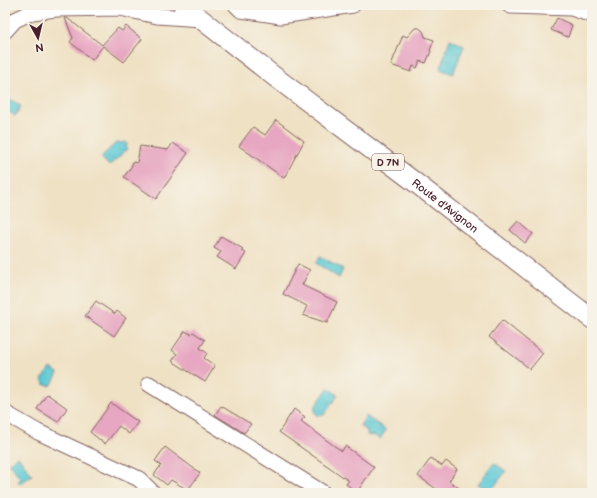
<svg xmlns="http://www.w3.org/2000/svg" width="597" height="498" viewBox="0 0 597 498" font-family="'Balsamiq Sans',sans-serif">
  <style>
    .water { fill: url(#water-ripples); stroke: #547480 }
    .building { fill: #e7a6c1 }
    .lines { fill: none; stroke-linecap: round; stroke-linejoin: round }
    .minor-casing { stroke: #846361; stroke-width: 17 }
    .major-casing { stroke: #846361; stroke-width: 21 }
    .minor { stroke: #fff; stroke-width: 15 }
    .major { stroke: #fff; stroke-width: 19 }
    .labels { text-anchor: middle; stroke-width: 3.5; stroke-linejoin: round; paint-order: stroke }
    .shield { fill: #f7f3e8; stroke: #7e5f64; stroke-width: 1 }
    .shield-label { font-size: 10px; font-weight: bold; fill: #4a1f2b }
    .street-label { font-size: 11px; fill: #4a1f2b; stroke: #f7f3e8 }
  </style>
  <defs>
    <pattern id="water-ripples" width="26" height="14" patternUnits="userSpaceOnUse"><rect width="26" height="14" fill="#5dcad5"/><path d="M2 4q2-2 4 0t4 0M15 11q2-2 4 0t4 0" fill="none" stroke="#52adb7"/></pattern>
  </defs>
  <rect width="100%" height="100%" fill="#f7f3e8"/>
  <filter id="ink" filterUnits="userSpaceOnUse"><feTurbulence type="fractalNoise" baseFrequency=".025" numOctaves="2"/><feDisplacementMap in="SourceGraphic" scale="8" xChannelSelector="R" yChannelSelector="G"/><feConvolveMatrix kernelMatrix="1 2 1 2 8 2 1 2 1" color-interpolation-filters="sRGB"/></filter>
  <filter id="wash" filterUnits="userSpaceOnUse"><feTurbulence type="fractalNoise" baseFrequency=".012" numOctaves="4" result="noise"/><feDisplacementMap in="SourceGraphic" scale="16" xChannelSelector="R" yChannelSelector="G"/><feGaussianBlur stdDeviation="0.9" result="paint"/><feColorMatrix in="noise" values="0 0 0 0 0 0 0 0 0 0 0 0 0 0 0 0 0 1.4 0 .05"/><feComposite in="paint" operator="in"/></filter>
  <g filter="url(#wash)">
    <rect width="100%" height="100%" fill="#efe1c4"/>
    <!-- water -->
    <g class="water">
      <path d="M450,39L464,46L453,74L440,69Z"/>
      <path d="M5,96L21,106L15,116L5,109Z"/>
      <path d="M118,141L120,143L126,142L127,144L126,148L127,149L109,166L101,157Z"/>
      <path d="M320,256L343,269L339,278L316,263Z"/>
      <path d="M50,368L58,373L51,386L49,385H45L42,380Z"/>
      <path d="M328,388L338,395L324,415H317L315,413V409L314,408Z"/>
      <path d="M366,416L386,430L380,439L373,435L368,436L367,434V431L360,426Z"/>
      <path d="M18,456L32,475L20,484L18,481L21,479L9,463Z"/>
      <path d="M494,463L506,471L490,492L478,484Z"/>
    </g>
    <g id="blocks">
      <!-- building -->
      <g class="building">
        <path d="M65,18H67L102,45L118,28L122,31L126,26L142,39L124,62L103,46L92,60L70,42L73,38Z"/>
        <path d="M557,18L572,25L568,37L551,30Z"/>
        <path d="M415,28H419L423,31L425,37L434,40L430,50L431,51L426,63L420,61L417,68L413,66L411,72L391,65L403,35L407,37Z"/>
        <path d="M276,120L304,141L284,178L239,146L253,127L265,135Z"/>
        <path d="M173,143L188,153L156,199L124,177L131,167L133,162L137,163L140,146L168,150Z"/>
        <path d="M518,221L533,234L525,243L510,230Z"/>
        <path d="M221,236L243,249L242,251L246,253L236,269L217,257L221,252L214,248Z"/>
        <path d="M298,264L310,270L302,285L337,302L327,323L303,315L307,306L283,294Z"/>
        <path d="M96,301L115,314L117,311L126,318L114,336L85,316Z"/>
        <path d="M502,320L543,353L530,369L489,337Z"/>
        <path d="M185,331L191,334L193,332L205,340L200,348L207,353L204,358L215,366L205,382L172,361L177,354L172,350Z"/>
        <path d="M47,394L67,408L58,422L37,409Z"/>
        <path d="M111,403L138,422L129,434L119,426L105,444L90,432Z"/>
        <path d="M221,406L251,424L244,433L215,415Z"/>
        <path d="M294,409L305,417L301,421L333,445L342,451L345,446L374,467L357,492L346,484L349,481L279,432Z"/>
        <path d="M165,447L200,473L188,490L171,480L167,485L154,475L161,465L155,461Z"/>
        <path d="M431,458L442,466L446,461L457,469L449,481L466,493H442L418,476Z"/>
      </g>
    </g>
  </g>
  <g filter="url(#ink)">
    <use href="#blocks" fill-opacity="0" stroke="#846361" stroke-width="1"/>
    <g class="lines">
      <!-- minor casing -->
      <g class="minor-casing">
        <g id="minor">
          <path d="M236,5L241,10L281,16L353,5"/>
          <path d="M509,5L511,6L571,8L592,15"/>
          <path d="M5,31L15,20L32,12L56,9L120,8L157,16L202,19"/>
          <path d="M149,384L323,493"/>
          <path d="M5,413L38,432L139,479L153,493"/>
        </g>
      </g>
      <!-- major casing -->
      <g class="major-casing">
        <g id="major">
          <path id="s1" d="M183,5L275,77L412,180L592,319"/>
        </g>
      </g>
      <!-- minor -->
      <use href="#minor" class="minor"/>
      <!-- major -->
      <use href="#major" class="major"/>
    </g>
  </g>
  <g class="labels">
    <!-- shield labels -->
    <rect class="shield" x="372" y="154" width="32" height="16" rx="3"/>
    <g class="shield-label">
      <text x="388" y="166">D 7N</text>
    </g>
    <!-- street labels -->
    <g class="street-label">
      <text dy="4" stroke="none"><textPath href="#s1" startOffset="330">Route d'Avignon</textPath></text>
    </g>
  </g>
  <!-- margin -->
  <rect width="597" height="498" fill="none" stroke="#f7f3e8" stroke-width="20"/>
  <!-- north arrow -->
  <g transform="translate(38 38) rotate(172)" stroke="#f7f3e8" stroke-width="3" paint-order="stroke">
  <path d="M0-3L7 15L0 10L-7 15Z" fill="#4a1f2b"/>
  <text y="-6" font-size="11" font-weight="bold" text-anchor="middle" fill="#4a1f2b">N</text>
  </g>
</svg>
